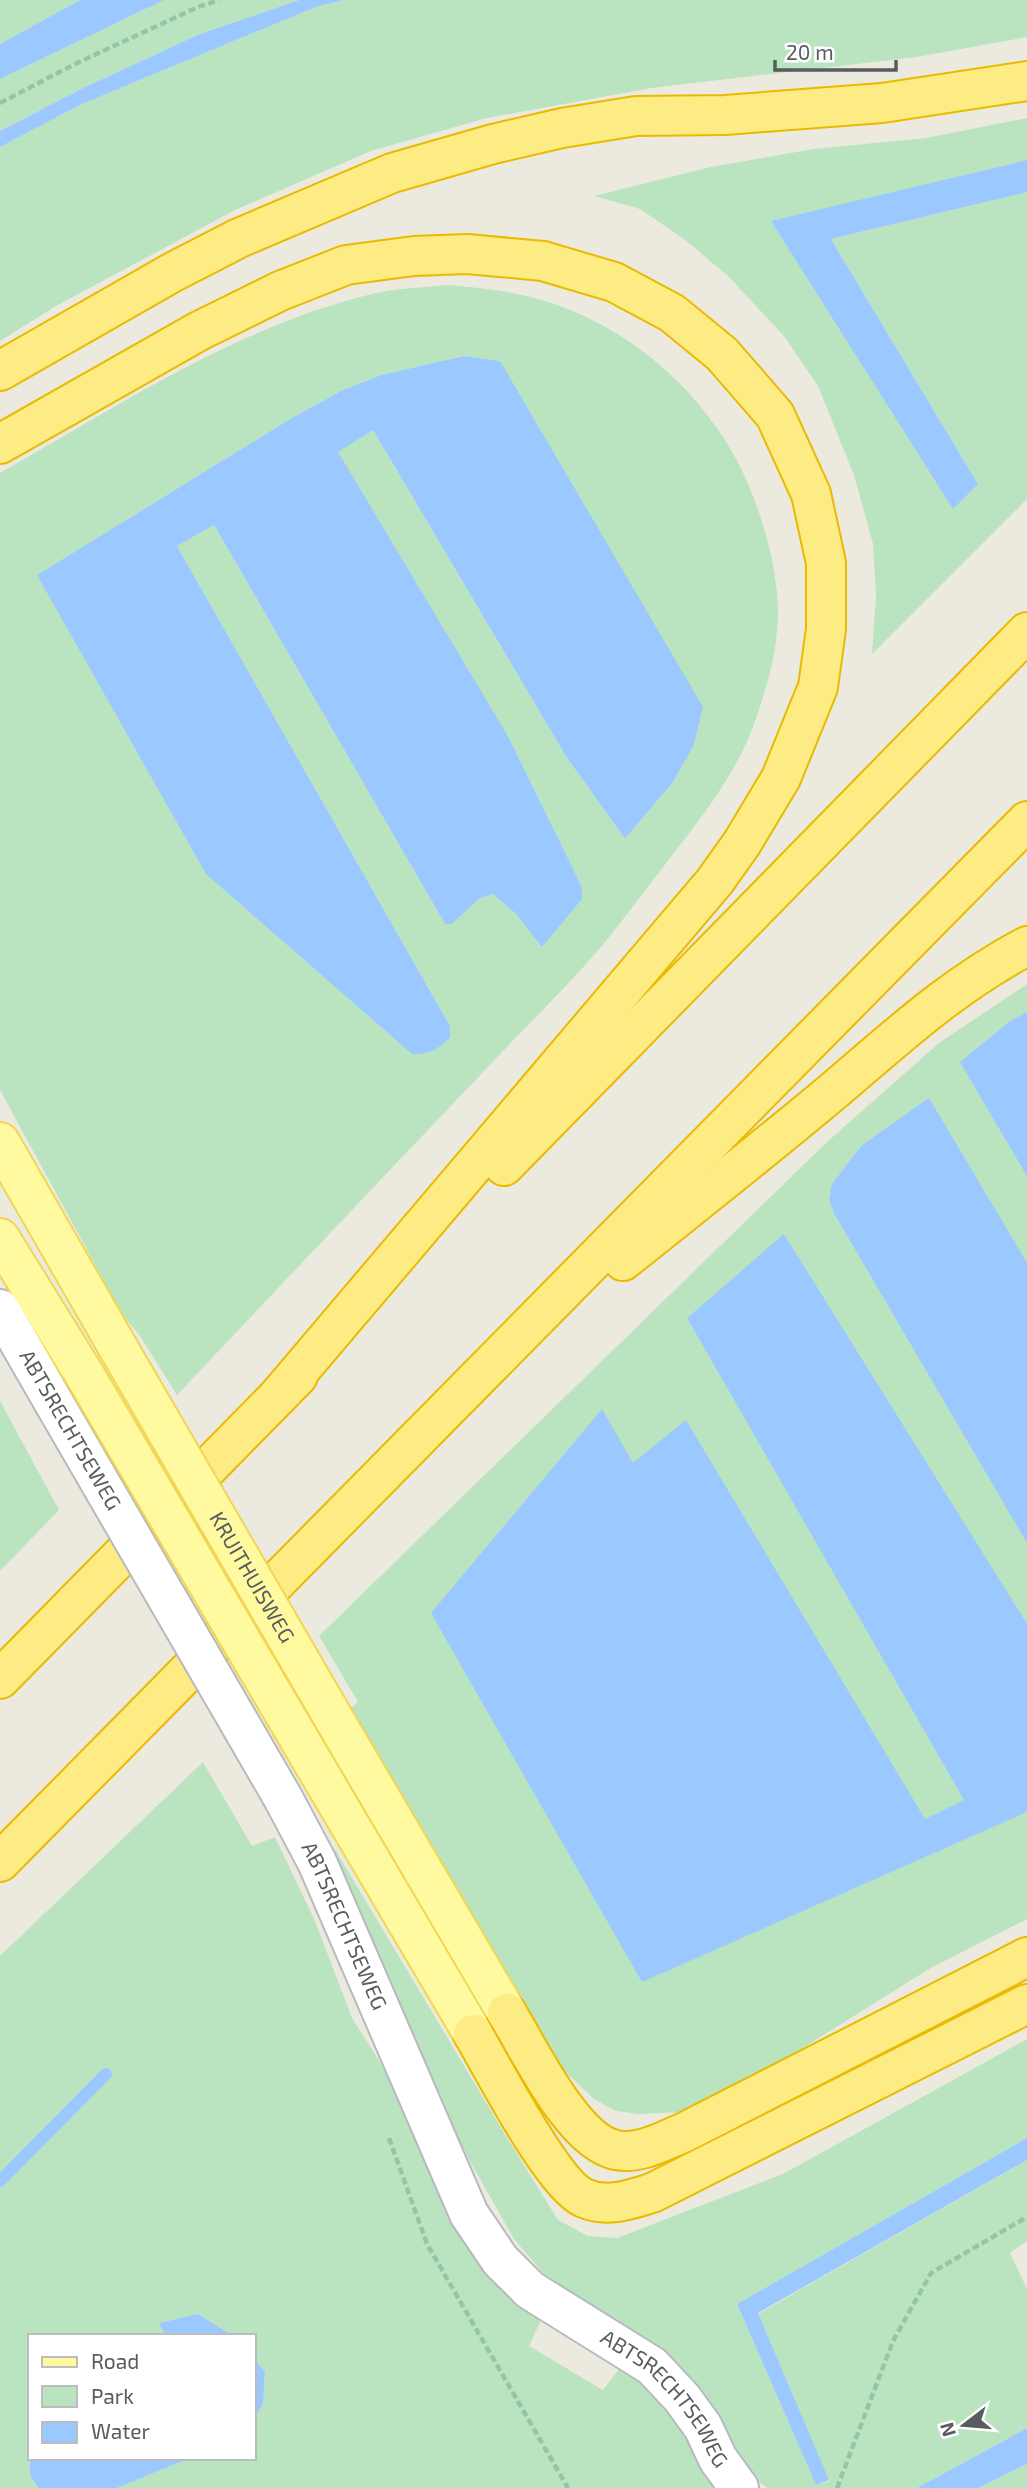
<svg xmlns="http://www.w3.org/2000/svg" width="1027" height="2488" viewBox="0 0 1027 2488" font-family="'Exo 2',sans-serif">
  <style>
    .green { fill: #bae4bf; fill-rule: evenodd }
    .water { fill: #9bc9ff }
    .lines { fill: none; stroke-linecap: round; stroke-linejoin: round }
    .stream { stroke: #9bc9ff; stroke-width: 12 }
    .street-casing { stroke: #b7b9be; stroke-width: 42 }
    .primary-casing { stroke: #f2d652; stroke-width: 42 }
    .highway-casing { stroke: #eaba00; stroke-width: 42 }
    .path { stroke: #93c5a7; stroke-width: 4.5; stroke-dasharray: 7 3.5; stroke-linecap: butt }
    .street { stroke: #fff; stroke-width: 38 }
    .primary { stroke: #fffaa0; stroke-width: 38 }
    .highway { stroke: #fdeb84; stroke-width: 38 }
    .street-bridge-casing { stroke: #b7b9be; stroke-width: 42; stroke-linecap: butt }
    .primary-bridge-casing { stroke: #f2d652; stroke-width: 42; stroke-linecap: butt }
    .street-bridge { stroke: #fff; stroke-width: 38 }
    .primary-bridge { stroke: #fffaa0; stroke-width: 38 }
    .labels { text-anchor: middle; stroke-width: 7; stroke-linejoin: round; paint-order: stroke }
    .street-label { font-size: 21px; fill: #585b60; stroke: #fff }
  </style>
  <rect width="100%" height="100%" fill="#eceadf"/>
  <!-- green -->
  <g class="green">
    <path d="M0,0H80L0,44Z"/>
    <path d="M164,0H299L200,34L83,88L0,131V79Z"/>
    <path d="M344,0H1027V37L917,57L651,88L487,118L371,151L235,210L56,306L0,341V147L82,104L316,7Z"/>
    <path d="M1027,118V160L771,222L978,484L831,239L1027,192V499L872,654L876,596L873,544L854,475L818,386L784,336L728,276L684,239L640,209L594,196L711,167L814,149L926,138Z"/>
    <path d="M448,285C480,288 514,291 545,301C619,324 681,373 723,437C754,483 779,561 778,617C777,652 767,688 755,721C737,774 700,819 667,862C645,890 624,919 601,947C565,989 524,1028 486,1069C383,1177 280,1286 177,1395L140,1336L122,1314L0,1090V473C118,406 235,328 368,295C393,288 422,288 448,285ZM464,356L500,361L693,747L673,782L625,839L567,758L373,430L337,452L508,736L582,887L543,947L516,914L493,894L480,898L452,924H445L214,525L177,546L450,1026V1038L37,575L290,419L341,391L381,375Z"/>
    <path d="M1027,984V1919L929,1969L790,2056L683,2112L638,2114L616,2111L594,2099L562,2069L349,1710L358,1702L319,1636L827,1142L939,1043Z"/>
    <path d="M0,1401L59,1510L0,1571Z"/>
    <path d="M203,1762L252,1846L275,1837L315,1921L352,2018L542,2318L529,2346L603,2390L620,2368L655,2395L681,2423L717,2488H117L190,2458H254V2419L263,2404L265,2372L254,2358V2336H233L198,2314L159,2323L165,2336H30L29,2450L30,2475L38,2488H0V1956Z"/>
    <path d="M333,1846L506,2136L558,2220L588,2236L617,2238L785,2173L1027,2039V2138L737,2304L816,2485L829,2481L758,2314L1027,2160V2241L1010,2253L1027,2289V2428L917,2488H767L744,2469L550,2281L514,2239L442,2112Z"/>
    <path d="M1027,2464V2488H979Z"/>
  </g>
  <!-- water -->
  <g class="water">
    <path d="M80,0H164L0,79V44Z"/>
    <path d="M299,0H344L316,7L82,104L0,147V131L83,88L200,34Z"/>
    <path d="M1027,160V192L831,239L978,484L953,509L771,221Z"/>
    <path d="M464,356L500,361L703,707L693,747L673,782L625,839L567,758L373,430L338,452L508,736L582,887V899L542,947L516,914L493,894L480,898L452,924H445L214,525L177,546L450,1026V1038C438,1049 429,1055 412,1054L206,874L37,575L290,419L341,391L381,375Z"/>
    <path d="M1027,1012V1176L960,1062L1009,1022Z"/>
    <path d="M929,1098L1027,1263V1543L835,1215L829,1200L832,1184L862,1145Z"/>
    <path d="M784,1234L1027,1624V1812L642,1982L431,1613L602,1409L633,1463L686,1420L925,1819L964,1800L687,1318Z"/>
    <path d="M1027,2138V2160L758,2313L829,2480L816,2485L737,2304Z"/>
    <path d="M198,2314L233,2336H165L159,2323Z"/>
    <path d="M254,2358L265,2372L263,2404L254,2419Z"/>
    <path d="M1027,2428V2464L979,2488H917Z"/>
    <path d="M30,2448V2458H190L117,2488H38L30,2475L29,2449Z"/>
  </g>
  <g class="lines">
    <!-- stream -->
    <path class="stream" d="M0,2181L106,2074"/>
    <!-- street casing -->
    <g class="street-casing">
      <g id="street">
        <path d="M0,1309L54,1403"/>
        <path id="s1" d="M283,1798L317,1862L469,2214L500,2260L530,2290L652,2366L682,2398L703,2427L718,2459L739,2488"/>
      </g>
    </g>
    <!-- primary casing -->
    <g class="primary-casing">
      <g id="primary">
        <path d="M0,1142L120,1351"/>
        <path d="M0,1238L86,1377"/>
        <path d="M344,1736L507,2013"/>
        <path d="M315,1766L473,2034"/>
      </g>
    </g>
    <!-- highway casing -->
    <g class="highway-casing">
      <g id="highway">
        <path d="M0,371L173,272L239,238L392,173L493,144L562,128L636,116L725,115L882,103L1027,81"/>
        <path d="M0,444L199,331L280,291L346,265L414,256L467,254L543,261L614,282L672,313L722,354L775,415L811,494L826,563V629L818,687L781,778L742,843L715,881L279,1395"/>
        <path d="M504,1166L1027,632"/>
        <path d="M623,1261C693,1205 763,1150 831,1093C896,1038 951,986 1027,946"/>
        <path d="M0,1679L298,1376"/>
        <path d="M0,1862L1027,821"/>
        <path d="M507,2013C529,2049 573,2142 616,2150C639,2155 663,2141 683,2133L1027,1957"/>
        <path d="M473,2034C493,2068 553,2185 584,2198C607,2208 629,2200 652,2193L1027,2004"/>
      </g>
    </g>
    <!-- path -->
    <g class="path">
      <path d="M0,103L77,63L198,7L219,0"/>
      <path d="M389,2138L427,2244L568,2488"/>
      <path d="M837,2488L893,2341L931,2273L1027,2217"/>
    </g>
    <!-- street -->
    <use href="#street" class="street"/>
    <!-- primary -->
    <use href="#primary" class="primary"/>
    <!-- highway -->
    <use href="#highway" class="highway"/>
    <!-- street-bridge casing -->
    <g class="street-bridge-casing">
      <path id="street-bridge" d="M54,1403L283,1798"/>
    </g>
    <!-- primary-bridge casing -->
    <g class="primary-bridge-casing">
      <g id="primary-bridge">
        <path id="s2" d="M120,1351L344,1736"/>
        <path d="M86,1377L315,1766"/>
      </g>
    </g>
    <!-- street-bridge -->
    <use href="#street-bridge" class="street-bridge"/>
    <!-- primary-bridge -->
    <use href="#primary-bridge" class="primary-bridge"/>
  </g>
  <g class="labels">
    <!-- street labels -->
    <g class="street-label">
      <text transform="translate(70 1430) rotate(60)" y="7">ABTSRECHTSEWEG</text>
      <text dy="7" stroke="none"><textPath href="#s2" startOffset="262">KRUITHUISWEG</textPath></text>
      <text dy="7" stroke="none"><textPath href="#s1" startOffset="142">ABTSRECHTSEWEG</textPath></text>
      <text dy="7" stroke="none"><textPath href="#s1" startOffset="730">ABTSRECHTSEWEG</textPath></text>
    </g>
  </g>
  <!-- legend -->
  <rect x="28" y="2334" width="228" height="126" fill="#ffffff" stroke="#bcbdbf" stroke-width="2"/>
  <rect x="42" y="2357" width="35" height="10" fill="#fffaa0" stroke="#bcbdbf" stroke-width="2"/>
  <text x="91" y="2369" font-size="21" fill="#585b60">Road</text>
  <rect x="42" y="2386" width="35" height="21" fill="#bae4bf" stroke="#bcbdbf" stroke-width="2"/>
  <text x="91" y="2404" font-size="21" fill="#585b60">Park</text>
  <rect x="42" y="2422" width="35" height="21" fill="#9bc9ff" stroke="#bcbdbf" stroke-width="2"/>
  <text x="91" y="2439" font-size="21" fill="#585b60">Water</text>
  <!-- north arrow -->
  <g transform="translate(964 2425) rotate(254)" stroke="#ffffff" stroke-width="5" paint-order="stroke">
  <path d="M0-5L12 26L0 18L-12 26Z" fill="#585b60"/>
  <text y="-10" font-size="19" font-weight="bold" text-anchor="middle" fill="#585b60">N</text>
  </g>
  <!-- scale -->
  <path d="M775 60v10h121v-10" fill="none" stroke="#585b60" stroke-width="3.5"/>
  <text x="786" y="60" font-size="21" fill="#585b60" stroke="#ffffff" stroke-width="5" paint-order="stroke">20 m</text>
</svg>
